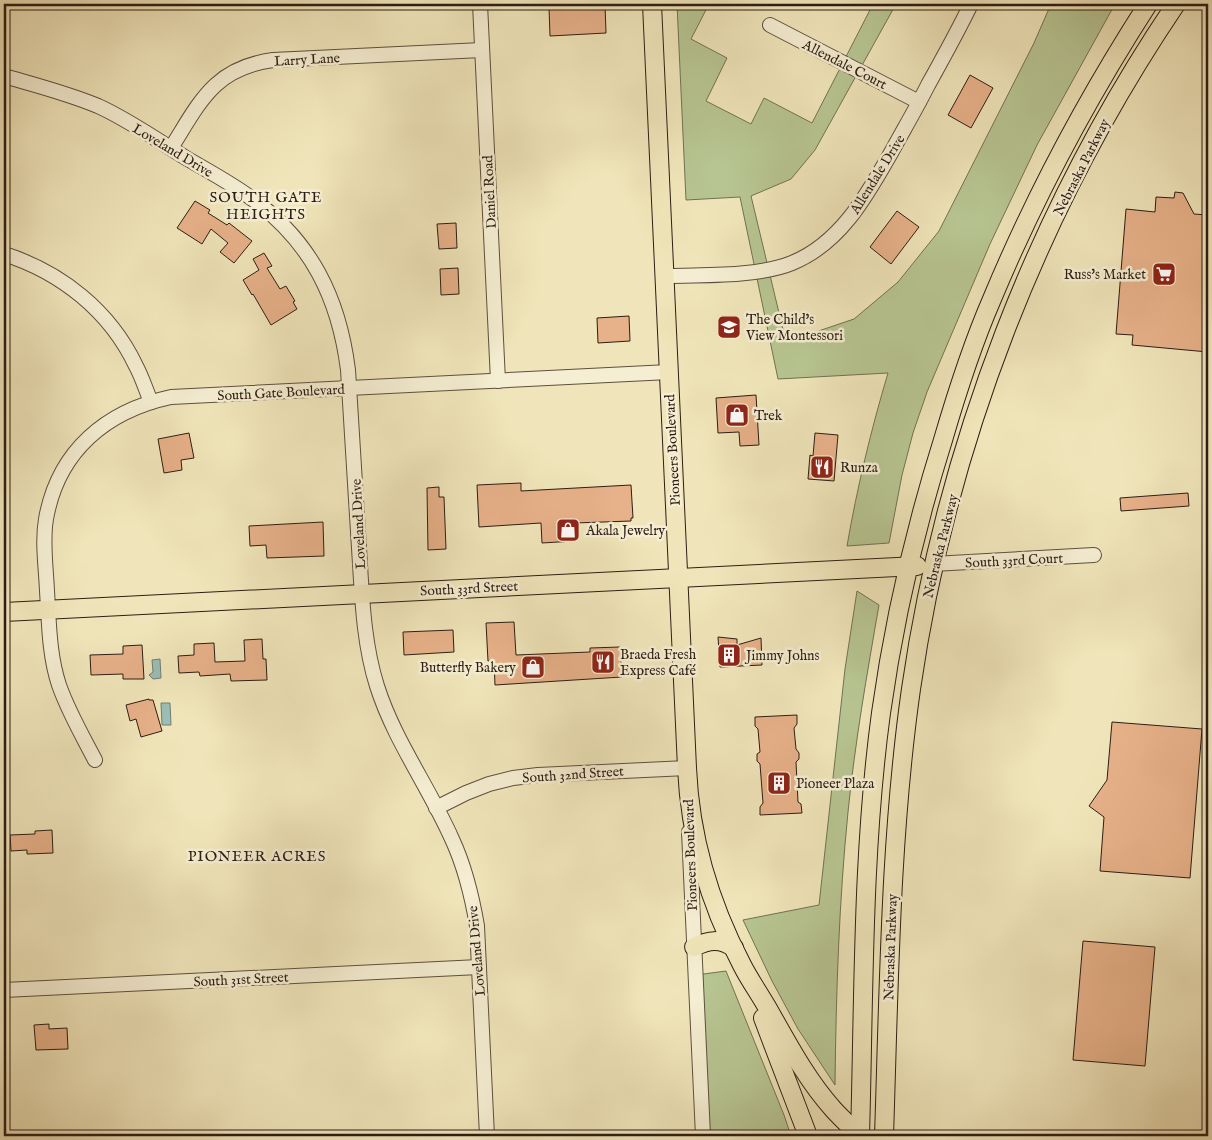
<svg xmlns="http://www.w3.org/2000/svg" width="1212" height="1140" viewBox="0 0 1212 1140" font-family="'IM FELL English',serif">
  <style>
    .green { fill: #b7c592; stroke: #727153 }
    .water { fill: #9bbeb5; stroke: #6f7e75 }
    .building { fill: #e7b189; stroke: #2d1d14 }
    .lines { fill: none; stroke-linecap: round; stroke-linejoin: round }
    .minor-casing { stroke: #5e4f3e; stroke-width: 16 }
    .major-casing { stroke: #2d1d14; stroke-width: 20 }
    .minor { stroke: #f5eed2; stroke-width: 14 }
    .major { stroke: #f0e5ba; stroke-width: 18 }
    .labels { text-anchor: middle; stroke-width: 5; stroke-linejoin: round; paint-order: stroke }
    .street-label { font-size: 14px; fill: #2d1d14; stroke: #f5eed2 }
    .poi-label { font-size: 14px; fill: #2d1d14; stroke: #f5eed2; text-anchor: start }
    .neighbourhood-label { font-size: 15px; letter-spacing: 1px; fill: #2d1d14; stroke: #f5eed2 }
  </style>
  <rect width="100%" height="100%" fill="#f0e5ba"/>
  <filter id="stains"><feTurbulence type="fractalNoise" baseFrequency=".004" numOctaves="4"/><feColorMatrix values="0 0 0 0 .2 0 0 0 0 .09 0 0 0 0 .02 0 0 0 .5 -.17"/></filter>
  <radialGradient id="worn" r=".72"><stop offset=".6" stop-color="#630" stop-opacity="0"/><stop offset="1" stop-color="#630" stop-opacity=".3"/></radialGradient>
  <!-- green -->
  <g class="green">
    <path d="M677,4H709L691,39L727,58L706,101L751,124L764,98L812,123L873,4H896L815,150L791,179L751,196L786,342L854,319L898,282L939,231L1034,43L1051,4H1115L1037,145L990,244L927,392L913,433L902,475L889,543L847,546C857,488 871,430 888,373L778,379L740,197L686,200Z"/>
    <path d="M857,591L879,605C867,674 855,742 848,812C839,902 836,994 835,1085L798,1029L772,981L743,920L819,905L845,669Z"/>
    <path d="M726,971L784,1115L791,1136H703L696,975Z"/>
  </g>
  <!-- water -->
  <g class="water">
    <path d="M160,659L161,678L153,679L149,675L153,672L152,660Z"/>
    <path d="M161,703H170L171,725H162Z"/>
  </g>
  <!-- building -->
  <g class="building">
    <path d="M565,4L605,5L606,33L550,36L549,7L565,6Z"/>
    <path d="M970,75L993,88L971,128L948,115Z"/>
    <path d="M1175,192L1183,193L1194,214L1208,215V352L1132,345L1133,335L1116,334L1126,209L1155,212L1156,197L1174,198Z"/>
    <path d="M195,201L210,210L208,213L227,225L229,223L252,241L234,263L220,252L228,243L211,229L202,244L177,228Z"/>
    <path d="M897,211L919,227L891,264L870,247Z"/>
    <path d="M456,223L457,248L439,249L437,224Z"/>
    <path d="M264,253L272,266L267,268L280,289L286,286L295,301L293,302L297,309L271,325L253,294L252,295L243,280L259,270L253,259Z"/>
    <path d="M458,268L459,294L441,295L440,269Z"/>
    <path d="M629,316L630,341L598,343L597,318Z"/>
    <path d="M756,395L759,445L740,446L739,432L718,433L716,398Z"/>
    <path d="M189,433L194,458L181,460L182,470L164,473L158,439Z"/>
    <path d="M815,433L838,435L834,481L808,479L810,455L813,456Z"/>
    <path d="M521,483V491L631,485L633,518H631V521L575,523L576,539H574V541L542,543L541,523L479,527L477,485Z"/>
    <path d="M439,487V497H444L446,549L428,550L427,488Z"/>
    <path d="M1188,493L1189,506L1121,511L1120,498Z"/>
    <path d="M323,522L324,556L267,558L266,545L250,546L249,526Z"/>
    <path d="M514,622L516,655L590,652V648L620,647L622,677L495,685L494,661H488L486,623Z"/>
    <path d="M453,630L454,652L404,655L403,632Z"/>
    <path d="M718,637L737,639V645L761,638L762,665L720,667Z"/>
    <path d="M262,639L263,659H266L267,680L231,681L230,674L200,676L199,672L179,673L178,656L194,655V644L214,643L215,662L245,661L244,640Z"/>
    <path d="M142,645L144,679H123V674L91,675L90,655L123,654V646Z"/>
    <path d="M149,699V700H153L162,731L141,737L136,719L130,721L126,705Z"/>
    <path d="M797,715V724L794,728L796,749L799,753V759L796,762L798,802L801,804L802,813L760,815V807L763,803L760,764L757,761V754L760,752L758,729L755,726V717Z"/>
    <path d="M1112,722L1202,729L1190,878L1100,871L1104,817L1089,806L1107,780Z"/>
    <path d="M52,830L53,853L27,854V850L11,851L10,835L35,834V831Z"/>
    <path d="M1083,941L1155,947L1145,1066L1073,1060Z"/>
    <path d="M49,1024V1029L67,1028L68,1049L36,1050L34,1025Z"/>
  </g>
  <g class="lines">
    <!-- minor casing -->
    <g class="minor-casing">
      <g id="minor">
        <path d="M480,4L498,381"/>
        <path d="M770,25L919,102"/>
        <path d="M4,76C35,85 67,93 98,106C129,120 157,140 186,158C208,171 231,183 251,198C311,241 339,298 348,370C352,429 355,489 359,548C362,594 363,642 377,686C394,740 429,787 452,839C465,867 472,896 477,926L487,1136"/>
        <path d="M171,148C200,102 214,68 273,60L482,50"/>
        <path d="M4,254C61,272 110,311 136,366C142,377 146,390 151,402"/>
        <path d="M664,276C702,275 758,277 792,263C841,243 867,195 892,151C904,129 917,107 928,85C943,58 958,31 971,4"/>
        <path d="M933,564L1094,555"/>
        <path d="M95,760C82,735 68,711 59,685C49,655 49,622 47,591C46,567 42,542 46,519C58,451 106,411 171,397L669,372"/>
        <path d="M436,808L466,793L489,784L513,778L538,775L687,768"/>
        <path d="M689,832L703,1136"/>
        <path d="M4,990L479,967"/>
      </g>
    </g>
    <!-- major casing -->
    <g class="major-casing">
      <g id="major">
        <path d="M652,4L687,768C690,837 710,904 742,965C749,979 759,993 767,1007C787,1042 806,1079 833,1109C842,1119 851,1127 860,1136"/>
        <path d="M4,612L917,566"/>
        <path d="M694,947C709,940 720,938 734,948"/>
        <path d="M763,1018L808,1136"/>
        <path d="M860,1136C864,995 862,853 881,713C894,620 915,529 943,440C957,392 972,345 992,299C1035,196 1088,97 1148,4"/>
        <path d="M884,1136C889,987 890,837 911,689C946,446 1038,208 1176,4"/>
      </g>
    </g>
    <!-- minor -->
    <use href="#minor" class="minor"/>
    <!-- major -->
    <use href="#major" class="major"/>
  </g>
  <!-- icons -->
  <defs>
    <g id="supermarket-square" transform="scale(1.25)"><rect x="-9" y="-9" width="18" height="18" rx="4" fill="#8f2418" stroke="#f5eed2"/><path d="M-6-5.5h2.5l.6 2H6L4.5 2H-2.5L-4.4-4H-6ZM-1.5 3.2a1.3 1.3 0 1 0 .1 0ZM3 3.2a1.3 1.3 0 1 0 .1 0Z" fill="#fff"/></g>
    <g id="school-square" transform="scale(1.25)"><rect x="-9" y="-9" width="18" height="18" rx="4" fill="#8f2418" stroke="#f5eed2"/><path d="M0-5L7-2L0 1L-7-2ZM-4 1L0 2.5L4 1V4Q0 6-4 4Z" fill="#fff"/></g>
    <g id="shop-square" transform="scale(1.25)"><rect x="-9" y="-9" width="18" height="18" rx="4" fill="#8f2418" stroke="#f5eed2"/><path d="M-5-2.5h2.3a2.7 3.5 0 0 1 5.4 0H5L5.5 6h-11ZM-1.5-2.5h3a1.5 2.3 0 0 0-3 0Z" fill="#fff"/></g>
    <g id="restaurant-square" transform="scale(1.25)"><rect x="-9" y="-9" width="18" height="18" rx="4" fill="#8f2418" stroke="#f5eed2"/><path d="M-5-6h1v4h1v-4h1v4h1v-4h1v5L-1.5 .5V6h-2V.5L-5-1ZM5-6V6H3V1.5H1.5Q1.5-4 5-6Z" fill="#fff"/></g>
    <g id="building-square" transform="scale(1.25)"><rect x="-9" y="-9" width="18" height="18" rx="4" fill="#8f2418" stroke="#f5eed2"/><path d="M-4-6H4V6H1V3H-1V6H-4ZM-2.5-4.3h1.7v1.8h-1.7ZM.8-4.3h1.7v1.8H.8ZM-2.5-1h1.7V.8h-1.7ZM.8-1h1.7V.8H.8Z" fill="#fff"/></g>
  </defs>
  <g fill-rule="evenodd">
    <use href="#supermarket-square" x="1164" y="274"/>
    <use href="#school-square" x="729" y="327"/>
    <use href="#shop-square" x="737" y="415"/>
    <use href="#restaurant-square" x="822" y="467"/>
    <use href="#shop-square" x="568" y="530"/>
    <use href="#building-square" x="729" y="655"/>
    <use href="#restaurant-square" x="603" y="662"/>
    <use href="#shop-square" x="533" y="667"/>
    <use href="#building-square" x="779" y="783"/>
  </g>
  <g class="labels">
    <!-- street labels -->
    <g class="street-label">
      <text transform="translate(307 59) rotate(-3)" y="5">Larry Lane</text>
      <text transform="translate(845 64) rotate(27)" y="5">Allendale Court</text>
      <text transform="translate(173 150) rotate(31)" y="5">Loveland Drive</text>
      <text transform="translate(1081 167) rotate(-63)" y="5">Nebraska Parkway</text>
      <text transform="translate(877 174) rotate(-58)" y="5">Allendale Drive</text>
      <text transform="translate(489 192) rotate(-93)" y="5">Daniel Road</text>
      <text transform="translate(281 392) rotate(-3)" y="5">South Gate Boulevard</text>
      <text transform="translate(672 450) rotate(-93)" y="5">Pioneers Boulevard</text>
      <text transform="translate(358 524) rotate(-93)" y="5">Loveland Drive</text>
      <text transform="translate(940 546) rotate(-76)" y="5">Nebraska Parkway</text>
      <text transform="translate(1014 560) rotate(-3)" y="5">South 33rd Court</text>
      <text transform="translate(469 588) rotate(-3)" y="5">South 33rd Street</text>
      <text transform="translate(573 774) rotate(-4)" y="5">South 32nd Street</text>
      <text transform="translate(690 855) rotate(-92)" y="5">Pioneers Boulevard</text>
      <text transform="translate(890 947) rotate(-88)" y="5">Nebraska Parkway</text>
      <text transform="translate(476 951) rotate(-95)" y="5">Loveland Drive</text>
      <text transform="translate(241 979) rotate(-3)" y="5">South 31st Street</text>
    </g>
    <!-- poi labels -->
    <g class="poi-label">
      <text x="1146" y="279" text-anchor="end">Russ's Market</text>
      <text x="746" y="324">The Child's<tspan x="746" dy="16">View Montessori</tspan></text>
      <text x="754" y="420">Trek</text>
      <text x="840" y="472">Runza</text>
      <text x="586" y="535">Akala Jewelry</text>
      <text x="620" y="659">Braeda Fresh<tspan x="620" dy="16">Express Café</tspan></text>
      <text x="746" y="660">Jimmy Johns</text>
      <text x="516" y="672" text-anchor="end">Butterfly Bakery</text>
      <text x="796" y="788">Pioneer Plaza</text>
    </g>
    <!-- neighbourhood labels -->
    <g class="neighbourhood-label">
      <text x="266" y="202">SOUTH GATE<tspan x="266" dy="17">HEIGHTS</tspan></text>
      <text x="257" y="861">PIONEER ACRES</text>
    </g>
  </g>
  <!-- margin -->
  <rect width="1212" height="1140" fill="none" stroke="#f0e5ba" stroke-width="20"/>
  <rect x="5" y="5" width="1202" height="1130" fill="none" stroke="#2d1d14" stroke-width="2.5"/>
  <rect x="10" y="10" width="1192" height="1120" fill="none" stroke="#2d1d14"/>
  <rect width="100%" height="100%" filter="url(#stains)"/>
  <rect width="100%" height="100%" fill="url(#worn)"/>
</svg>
